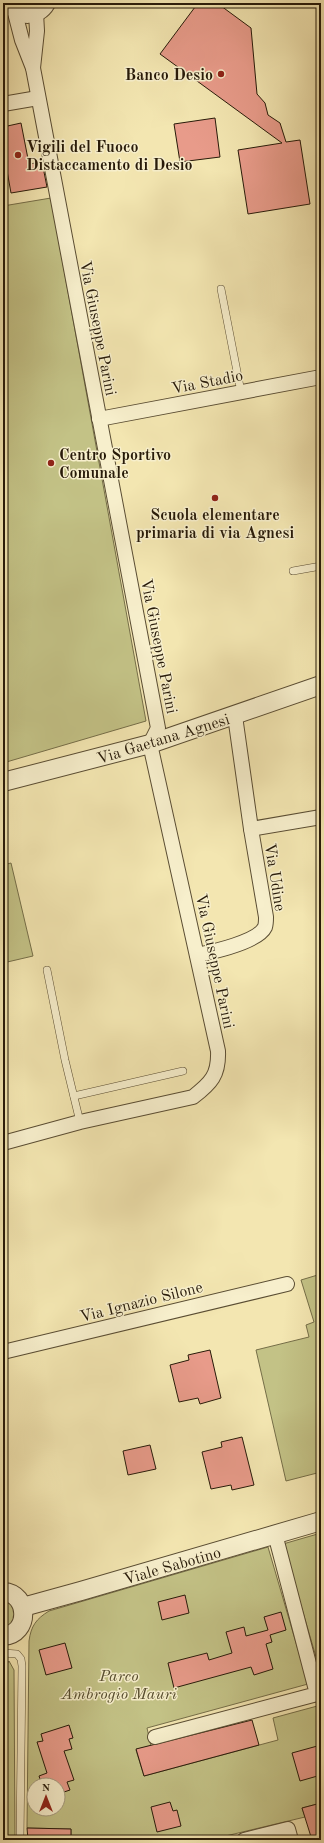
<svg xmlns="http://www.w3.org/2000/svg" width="324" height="1843" viewBox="0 0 324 1843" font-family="'Old Standard TT',serif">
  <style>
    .green { fill: #c3c286; stroke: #756e48; fill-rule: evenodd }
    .building { fill: #e89b8a; stroke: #271a09 }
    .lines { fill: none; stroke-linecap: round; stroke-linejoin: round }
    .service-casing { stroke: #5a4d33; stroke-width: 8 }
    .minor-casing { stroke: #5a4d33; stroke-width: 16 }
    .tertiary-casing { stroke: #5a4d33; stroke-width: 20 }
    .service { stroke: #f7efcc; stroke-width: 7 }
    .minor { stroke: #f7efcc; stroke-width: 14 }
    .tertiary { stroke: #f7efcc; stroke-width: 18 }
    .poi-dot { fill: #8f2418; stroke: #f7efcc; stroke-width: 1.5 }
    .labels { text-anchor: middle; stroke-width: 3; stroke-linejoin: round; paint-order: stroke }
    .poi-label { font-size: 16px; font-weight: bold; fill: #271a09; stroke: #f7efcc; text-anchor: start }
    .street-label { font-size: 16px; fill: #271a09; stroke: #f7efcc }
    .park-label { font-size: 16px; font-style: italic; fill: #564c2e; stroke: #f7efcc }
  </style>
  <rect width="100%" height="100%" fill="#f3e6b1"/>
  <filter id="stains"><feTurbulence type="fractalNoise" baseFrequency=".005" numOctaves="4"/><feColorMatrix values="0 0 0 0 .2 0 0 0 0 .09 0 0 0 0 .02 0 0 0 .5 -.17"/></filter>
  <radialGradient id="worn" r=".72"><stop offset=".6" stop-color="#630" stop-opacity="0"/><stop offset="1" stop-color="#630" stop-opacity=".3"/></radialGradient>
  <!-- green -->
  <g class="green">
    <path d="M51,198L146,721L3,763V206Z"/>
    <path d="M11,863L33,956L3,963V865Z"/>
    <path d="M321,1274V1472L286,1481L256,1350L309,1337L306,1325L314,1322L301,1280Z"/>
    <path d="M321,1533V1674L283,1544Z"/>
    <path d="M268,1547L308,1684L147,1728L151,1746L136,1750L144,1776L278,1740L273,1718L321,1705V1803L302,1808L305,1817L209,1840H71V1829L27,1828L29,1641C31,1626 36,1619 49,1611ZM34,1785H58V1809H34Z"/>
    <path d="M3,1598L16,1606V1621L3,1630Z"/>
    <path d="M9,1661L14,1670L15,1840H4V1668Z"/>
  </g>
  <!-- building -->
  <g class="building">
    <path d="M198,3H217L251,28L257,94L265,103L268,115L280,123L286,142L300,140L310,204L248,214L238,150L282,143L160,54Z"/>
    <path d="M215,118L220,157L180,162L174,124Z"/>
    <path d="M21,123L29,164L42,162L47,187L11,193L3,148V127Z"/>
    <path d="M210,1350L221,1398L200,1404L198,1398L179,1402L170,1365L189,1360L188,1355Z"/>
    <path d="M242,1437L254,1485L232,1490L231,1485L211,1489L202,1452L222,1447L221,1442Z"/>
    <path d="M150,1445L156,1469L128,1475L123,1451Z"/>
    <path d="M185,1595L189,1613L162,1620L158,1602Z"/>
    <path d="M281,1612L286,1630L270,1635L272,1642L266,1644L273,1669L254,1675L251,1667L174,1688L168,1663L207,1653L209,1660L232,1653L226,1632L244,1627L246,1636L268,1630L264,1617Z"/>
    <path d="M65,1643L72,1668L46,1675L39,1650Z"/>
    <path d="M252,1720L259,1745L144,1776L136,1749Z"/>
    <path d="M69,1725L73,1738L69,1739L72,1749L64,1751L74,1780L67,1782L70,1790L58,1794V1785H42L39,1776L47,1773L37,1742L43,1741L41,1734Z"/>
    <path d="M321,1745V1775L300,1781L292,1753Z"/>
    <path d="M170,1802L173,1811L177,1810L181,1826L157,1832L151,1807Z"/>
    <path d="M321,1803V1840H312L302,1808Z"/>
    <path d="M27,1828L71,1829V1840H28Z"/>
  </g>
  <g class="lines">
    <!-- service casing -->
    <g class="service-casing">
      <g id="service">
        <path d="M221,289L241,392"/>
        <path d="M293,571L321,566"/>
        <path d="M47,970L65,1060L80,1122"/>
        <path d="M74,1096L183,1071"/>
        <path d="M3,1653L17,1654L21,1659L22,1666L20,1840"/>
      </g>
    </g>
    <!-- minor casing -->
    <g class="minor-casing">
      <g id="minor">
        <path d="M33,68L37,31L36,13"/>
        <path d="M3,104L38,98"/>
        <path d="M99,419L321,377"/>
        <path d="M235,716L251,829L321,817"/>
        <path d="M197,955C212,952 258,942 265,927C266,924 266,920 266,917L251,829"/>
        <path d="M3,1143L80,1122L193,1097C211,1083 219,1075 218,1051L150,744L158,728L33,68L22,40L14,9"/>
        <path d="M3,1352L287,1284"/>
        <path d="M155,1737L317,1694L275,1534"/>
        <path d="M244,1840L288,1829L291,1840"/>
      </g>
    </g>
    <!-- tertiary casing -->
    <g class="tertiary-casing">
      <g id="tertiary">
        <path d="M10,3C19,18 38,17 46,3"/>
        <path d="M3,782L150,744L321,685"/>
        <path d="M3,1592C30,1593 30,1635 3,1636"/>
        <path d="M23,1607L81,1591L321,1521"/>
      </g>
    </g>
    <!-- service -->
    <use href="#service" class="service"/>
    <!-- minor -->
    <use href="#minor" class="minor"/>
    <!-- tertiary -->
    <use href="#tertiary" class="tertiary"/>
  </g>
  <!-- markers -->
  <g class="poi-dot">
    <circle cx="221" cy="74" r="4"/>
    <circle cx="18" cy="155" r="4"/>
    <circle cx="51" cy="463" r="4"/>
    <circle cx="215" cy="498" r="4"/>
  </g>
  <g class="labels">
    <!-- poi labels -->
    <g class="poi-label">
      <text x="213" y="80" text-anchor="end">Banco Desio</text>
      <text x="26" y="152">Vigili del Fuoco<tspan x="26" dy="18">Distaccamento di Desio</tspan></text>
      <text x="59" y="460">Centro Sportivo<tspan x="59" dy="18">Comunale</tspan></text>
      <text x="215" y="520" text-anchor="middle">Scuola elementare<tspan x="215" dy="18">primaria di via Agnesi</tspan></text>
    </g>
    <!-- street labels -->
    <g class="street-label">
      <text transform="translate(99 328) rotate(79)" y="6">Via Giuseppe Parini</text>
      <text transform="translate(207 381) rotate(-11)" y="6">Via Stadio</text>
      <text transform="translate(160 646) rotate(79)" y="6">Via Giuseppe Parini</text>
      <text transform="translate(163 738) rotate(-17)" y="6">Via Gaetana Agnesi</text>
      <text transform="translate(276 877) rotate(81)" y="6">Via Udine</text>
      <text transform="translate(216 961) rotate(78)" y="6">Via Giuseppe Parini</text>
      <text transform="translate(141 1301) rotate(-14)" y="6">Via Ignazio Silone</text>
      <text transform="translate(172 1565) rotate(-16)" y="6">Viale Sabotino</text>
    </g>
    <!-- park labels -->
    <g class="park-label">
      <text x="119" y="1681">Parco<tspan x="119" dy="18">Ambrogio Mauri</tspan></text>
    </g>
  </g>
  <!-- margin -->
  <rect width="324" height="1843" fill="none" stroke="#f3e6b1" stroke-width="16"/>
  <rect x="4" y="4" width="316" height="1835" fill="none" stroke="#271a09" stroke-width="2"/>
  <rect x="8" y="8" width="308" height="1827" fill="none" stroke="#271a09"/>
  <!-- north arrow -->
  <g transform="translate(46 1797)"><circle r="19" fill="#f7efcc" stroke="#a49a7e"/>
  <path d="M0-3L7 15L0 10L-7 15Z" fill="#8f2418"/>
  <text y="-6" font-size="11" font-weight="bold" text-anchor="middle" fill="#271a09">N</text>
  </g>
  <rect width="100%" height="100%" filter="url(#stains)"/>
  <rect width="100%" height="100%" fill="url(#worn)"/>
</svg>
